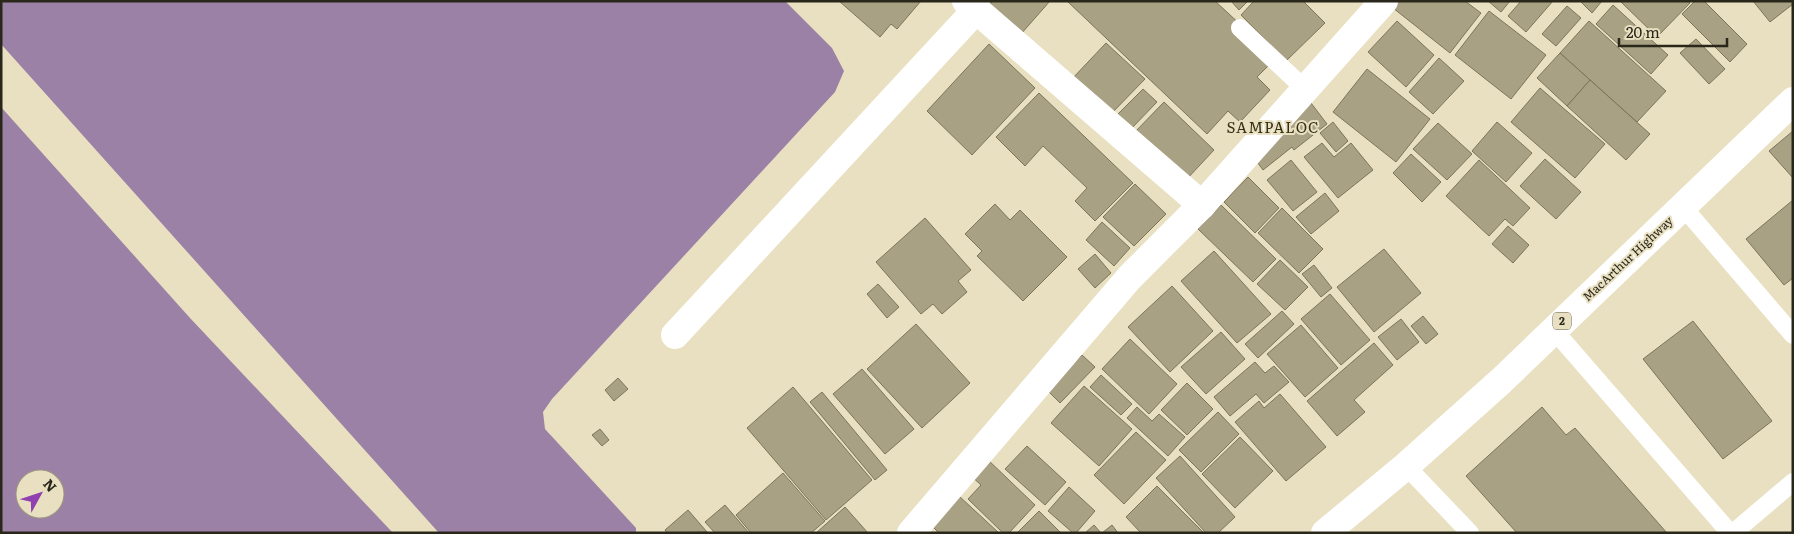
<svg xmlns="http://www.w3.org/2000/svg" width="1794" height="534" viewBox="0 0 1794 534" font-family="Literata,serif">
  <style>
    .water { fill: #9a81a5; fill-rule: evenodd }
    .building { fill: #a9a184; stroke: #7c7559 }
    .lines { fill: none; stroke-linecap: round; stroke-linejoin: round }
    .lane { stroke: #fff; stroke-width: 18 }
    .street { stroke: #fff; stroke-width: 28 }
    .highway { stroke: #fff; stroke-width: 28 }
    .labels { text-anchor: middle; stroke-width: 4; stroke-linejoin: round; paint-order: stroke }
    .shield { fill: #e8e0c1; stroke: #625e4c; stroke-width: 1 }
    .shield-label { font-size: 11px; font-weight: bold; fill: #29261a }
    .street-label { font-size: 12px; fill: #29261a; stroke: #e8e0c1 }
    .quarter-label { font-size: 15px; letter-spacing: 1px; fill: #373017; stroke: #e8e0c1 }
  </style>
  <rect width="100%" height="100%" fill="#e8e0c1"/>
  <!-- water -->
  <g class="water">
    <path d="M1,1H785L832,48L844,71L835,92L552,399L543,412L545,429L636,528V533H439L1,44Z"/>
    <path d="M1,107L190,318L393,533H1ZM25,479H55V509H25Z"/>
  </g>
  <!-- building -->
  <g class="building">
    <path d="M839,1H921L897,29L891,24L880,37Z"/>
    <path d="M992,1H1050L1021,34L989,5Z"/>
    <path d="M1067,1H1215L1242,26L1271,63L1257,77L1270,90L1240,122L1228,111L1207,134Z"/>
    <path d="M1231,1H1248L1239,10Z"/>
    <path d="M1254,1H1303L1325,23L1286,61L1241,15Z"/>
    <path d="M1398,1H1465L1481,13L1450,53L1393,8Z"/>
    <path d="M1488,1H1510L1501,12Z"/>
    <path d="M1521,1H1553L1526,32L1508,16Z"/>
    <path d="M1580,1H1602L1592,13Z"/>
    <path d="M1620,1H1688L1690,3L1657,37Z"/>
    <path d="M1695,1H1704L1747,44L1730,62L1682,14Z"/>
    <path d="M1753,1H1792L1793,4L1770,22Z"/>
    <path d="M1613,5L1668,55L1651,74L1596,24Z"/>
    <path d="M1567,6L1581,18L1556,46L1542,34Z"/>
    <path d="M1489,11L1546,55L1511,99L1455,55Z"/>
    <path d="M1397,21L1434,55L1406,87L1368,52Z"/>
    <path d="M1589,21L1666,91L1637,122L1560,53Z"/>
    <path d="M1696,39L1725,69L1709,84L1680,53Z"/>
    <path d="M1106,43L1145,79L1109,116L1071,80Z"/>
    <path d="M989,44L1035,88L972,155L927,111Z"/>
    <path d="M1560,53L1590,80L1567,106L1537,78Z"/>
    <path d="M1439,58L1464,81L1433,114L1409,92Z"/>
    <path d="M1367,69L1430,119L1396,162L1333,112Z"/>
    <path d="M1590,80L1650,134L1626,160L1567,106Z"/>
    <path d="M1540,88L1605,144L1575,178L1511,122Z"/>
    <path d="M1143,89L1157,102L1130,130L1116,116Z"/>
    <path d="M1039,93L1133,183L1095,221L1075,201L1087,188L1043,146L1025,166L996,137Z"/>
    <path d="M1164,102L1214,150L1185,181L1134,133Z"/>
    <path d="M1311,103L1327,124L1294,150L1292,147L1263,170L1252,155Z"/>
    <path d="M1333,122L1348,141L1336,152L1320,133Z"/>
    <path d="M1497,122L1532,153L1506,182L1472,151Z"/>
    <path d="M1438,123L1472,154L1447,180L1413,149Z"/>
    <path d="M1793,131V178L1769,151Z"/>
    <path d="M1322,143L1334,157L1351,143L1373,170L1338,198L1304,157Z"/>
    <path d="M1411,154L1441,182L1422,202L1393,173Z"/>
    <path d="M1545,159L1581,192L1556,219L1520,186Z"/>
    <path d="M1291,160L1317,192L1293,211L1267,180Z"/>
    <path d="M1479,160L1530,208L1513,226L1505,219L1489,236L1446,196Z"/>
    <path d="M1248,177L1279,208L1255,233L1224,202Z"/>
    <path d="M1135,184L1166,214L1134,246L1103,217Z"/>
    <path d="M1325,193L1339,211L1311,234L1296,217Z"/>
    <path d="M1793,200V278L1784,285L1746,239Z"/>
    <path d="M995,204L1010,220L1020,210L1067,257L1023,301L977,256L982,251L965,234Z"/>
    <path d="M1221,205L1276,259L1253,282L1198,229Z"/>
    <path d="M1282,208L1323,249L1299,273L1258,233Z"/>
    <path d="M925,218L971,270L958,281L967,292L942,314L933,304L921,314L876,262Z"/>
    <path d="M1102,222L1130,248L1114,266L1086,240Z"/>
    <path d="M1508,226L1529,245L1513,263L1492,244Z"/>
    <path d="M1384,249L1421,293L1374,332L1337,287Z"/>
    <path d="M1214,251L1271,314L1237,343L1181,281Z"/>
    <path d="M1095,254L1111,273L1095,288L1078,269Z"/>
    <path d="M1280,260L1308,287L1285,310L1257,284Z"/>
    <path d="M1314,265L1332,288L1321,297L1302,274Z"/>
    <path d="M878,284L899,307L887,318L867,294Z"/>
    <path d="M1172,286L1213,331L1170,372L1128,327Z"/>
    <path d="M1330,294L1370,340L1341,365L1301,319Z"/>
    <path d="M1282,311L1294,324L1258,358L1245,344Z"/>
    <path d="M1423,316L1438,334L1426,344L1411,326Z"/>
    <path d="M1401,319L1419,342L1397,360L1378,337Z"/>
    <path d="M1693,321L1772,421L1723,459L1643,359Z"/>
    <path d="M916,324L970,383L922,428L867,369Z"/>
    <path d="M1301,325L1338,368L1305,397L1267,354Z"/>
    <path d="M1221,332L1245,359L1206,394L1181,367Z"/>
    <path d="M1130,339L1177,384L1149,414L1102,369Z"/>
    <path d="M1374,343L1393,365L1354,400L1365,412L1337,436L1307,401Z"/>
    <path d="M1082,355L1095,367L1060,403L1047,390Z"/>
    <path d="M1255,362L1265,373L1274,366L1289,382L1264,403L1256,394L1230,416L1214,397Z"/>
    <path d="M862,369L914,429L885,454L833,394Z"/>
    <path d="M1101,375L1132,404L1121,415L1090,387Z"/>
    <path d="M618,378L628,389L614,401L605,390Z"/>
    <path d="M1187,383L1213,409L1187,435L1161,410Z"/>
    <path d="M1084,386L1132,429L1099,466L1051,423Z"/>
    <path d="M793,387L872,480L826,520L747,428Z"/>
    <path d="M822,392L887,470L875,480L810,402Z"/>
    <path d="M1280,394L1326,447L1286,481L1235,422L1259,401L1264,408Z"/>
    <path d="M1137,407L1152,421L1159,414L1185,437L1168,456L1127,418Z"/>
    <path d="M1542,407L1566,435L1575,428L1667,533H1517L1466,476Z"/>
    <path d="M1218,412L1239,434L1201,472L1179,450Z"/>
    <path d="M600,429L609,440L602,446L592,435Z"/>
    <path d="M1136,432L1166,460L1124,504L1094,475Z"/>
    <path d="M1240,437L1273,471L1235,508L1202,474Z"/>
    <path d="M1027,446L1066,482L1045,505L1005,469Z"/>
    <path d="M1180,456L1235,517L1218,533H1206L1156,478Z"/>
    <path d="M985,457L1035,505L1009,533H1003L968,499L981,485L969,474Z"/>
    <path d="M783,473L825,521L811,533H751L736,515Z"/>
    <path d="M1157,486L1204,533H1141L1126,517Z"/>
    <path d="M1069,487L1095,511L1076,533H1073L1048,511Z"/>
    <path d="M959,496L999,533H939L932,526Z"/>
    <path d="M725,505L749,533H715L705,522Z"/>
    <path d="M845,507L868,533H816Z"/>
    <path d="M688,510L707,532L667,533L665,530Z"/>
    <path d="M1039,511L1061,533H1017Z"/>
    <path d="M1094,525L1101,533H1085Z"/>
    <path d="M1112,525L1118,533H1102Z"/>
  </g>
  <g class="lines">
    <!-- lane -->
    <g class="lane">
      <path d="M1240,28L1306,90"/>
      <path d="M1684,208L1793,335"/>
      <path d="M1553,329L1730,533"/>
      <path d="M1406,466L1470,533"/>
      <path d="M1733,533L1793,482"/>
    </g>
    <!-- street -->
    <g class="street">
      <path d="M966,1L1202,205"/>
      <path d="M675,335L976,10"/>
      <path d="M911,533L1130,277L1202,205L1384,1"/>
    </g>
    <!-- highway -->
    <path class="highway" d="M1325,533L1406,466L1501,381L1793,101"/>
  </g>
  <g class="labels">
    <!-- shield labels -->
    <rect class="shield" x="1553" y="312.5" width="18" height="17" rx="4"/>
    <g class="shield-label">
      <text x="1562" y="325">2</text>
    </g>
    <!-- street labels -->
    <g class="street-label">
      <text transform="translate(1628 259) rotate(-43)" y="4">MacArthur Highway</text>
    </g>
    <!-- quarter labels -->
    <g class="quarter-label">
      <text x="1273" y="133">SAMPALOC</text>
    </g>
  </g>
  <!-- border -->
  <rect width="1794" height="534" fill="none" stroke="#29261a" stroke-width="5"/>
  <!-- north arrow -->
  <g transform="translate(40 494) rotate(50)"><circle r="24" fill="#e8e0c1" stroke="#9c967e"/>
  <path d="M0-4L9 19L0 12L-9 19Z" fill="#9041b0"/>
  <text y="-8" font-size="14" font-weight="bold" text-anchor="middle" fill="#29261a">N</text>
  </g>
  <!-- scale -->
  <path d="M1619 38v8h108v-8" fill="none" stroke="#29261a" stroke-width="2.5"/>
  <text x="1626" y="38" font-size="15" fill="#29261a" stroke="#e8e0c1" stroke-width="4" paint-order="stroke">20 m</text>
</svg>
